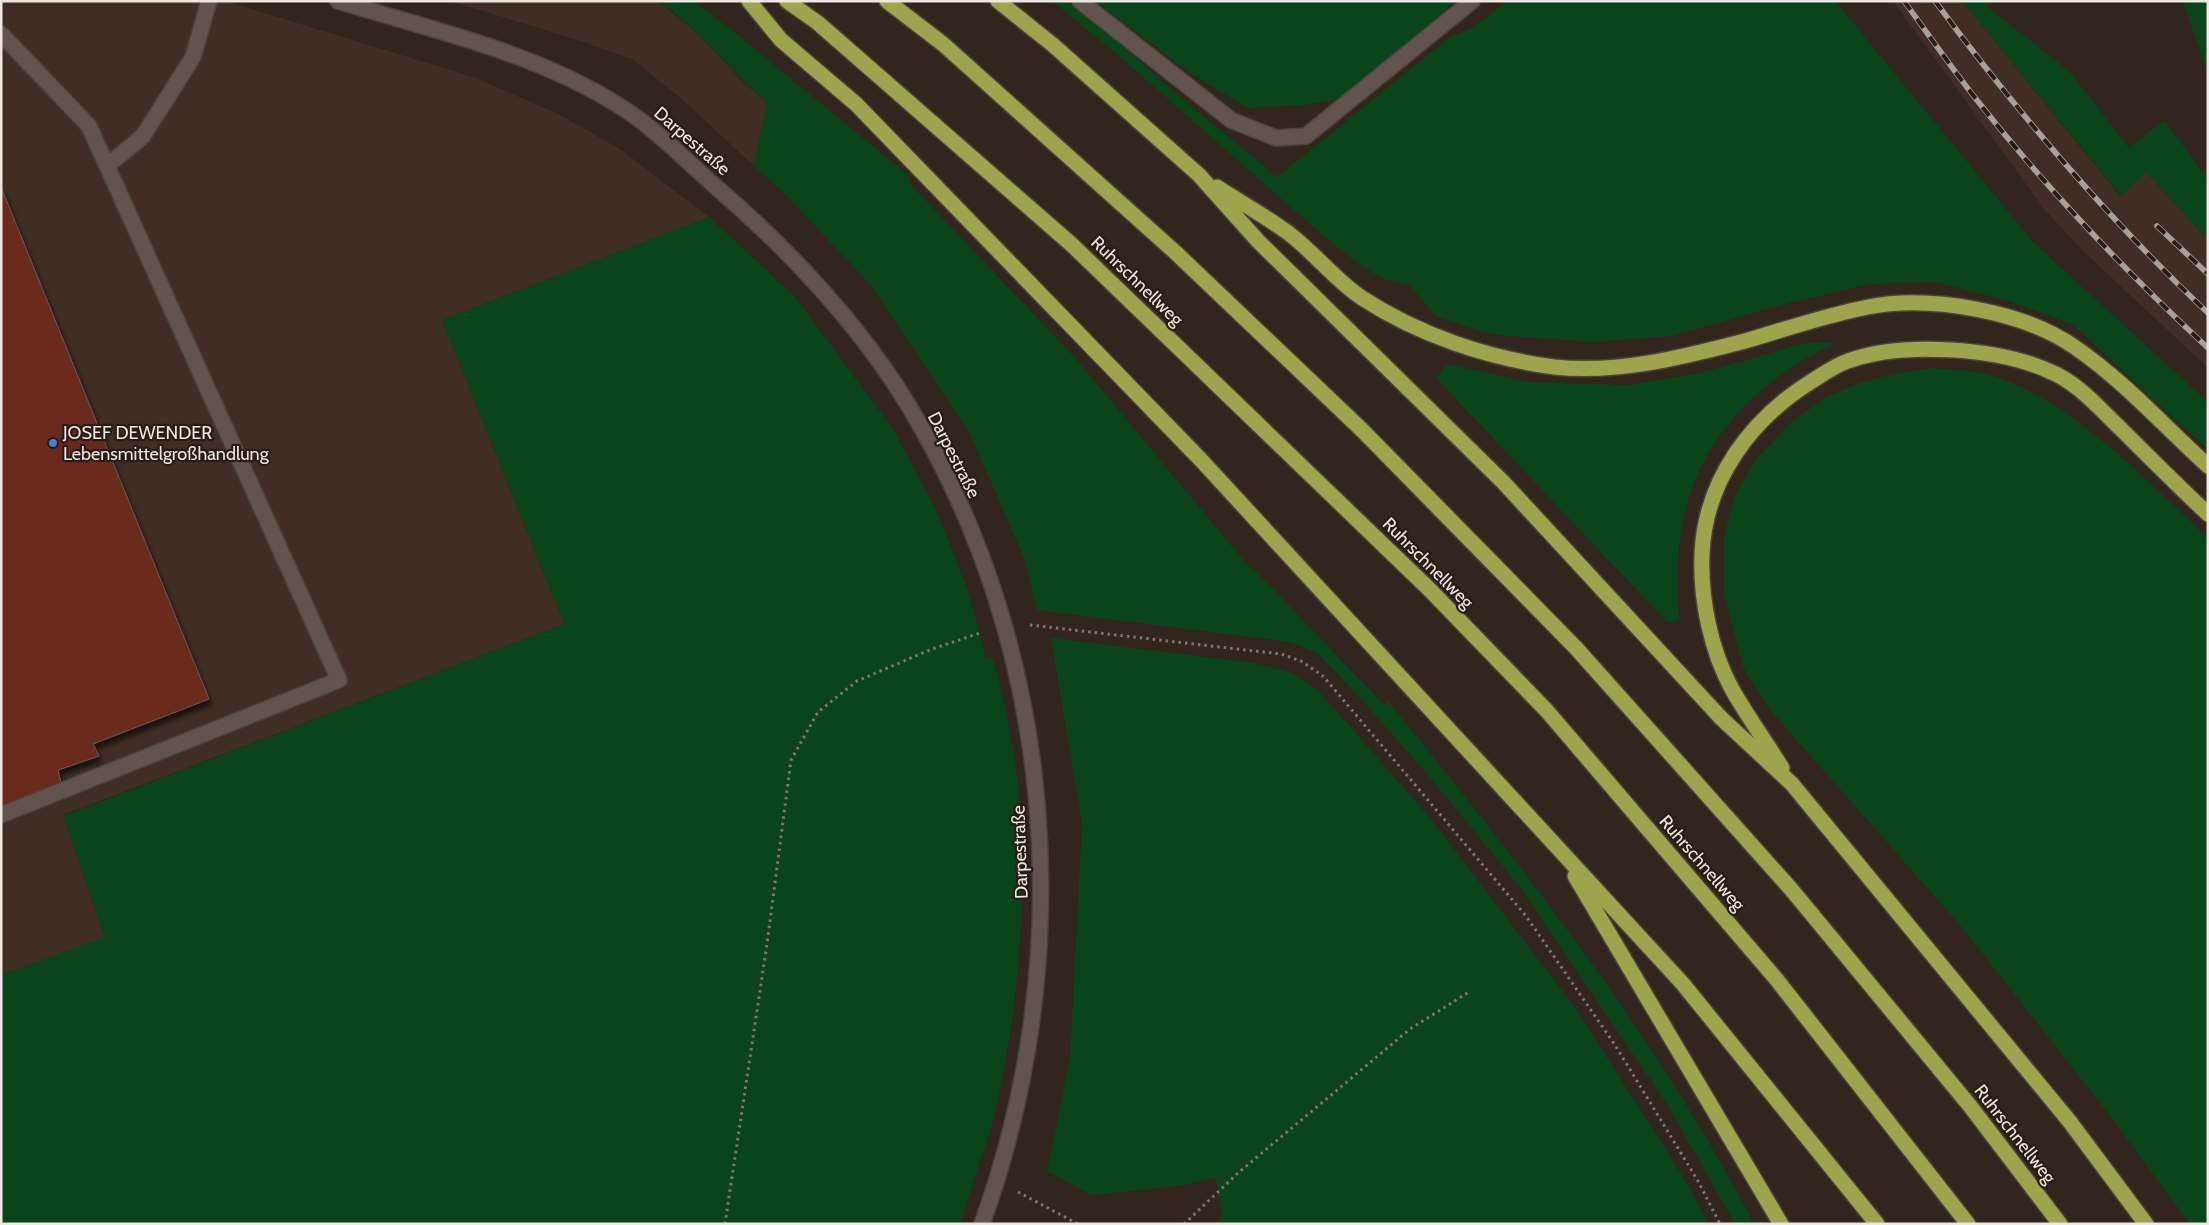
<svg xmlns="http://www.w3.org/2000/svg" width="2209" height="1225" viewBox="0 0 2209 1225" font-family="Cabin,sans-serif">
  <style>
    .built { fill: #402e24 }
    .green { fill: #09441b }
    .building { fill: #692a1f; stroke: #685754; filter: url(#shadow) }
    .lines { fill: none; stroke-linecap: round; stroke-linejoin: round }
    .lane-casing { stroke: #4c423c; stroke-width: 18 }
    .street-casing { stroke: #4c423c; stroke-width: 18 }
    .highway-casing { stroke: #4c423c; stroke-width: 18 }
    .path { stroke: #817670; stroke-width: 3; stroke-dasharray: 2.5 4; stroke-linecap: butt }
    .lane { stroke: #62544c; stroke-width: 15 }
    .street { stroke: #62544c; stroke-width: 15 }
    .highway { stroke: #9da44b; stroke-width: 15 }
    .rail-casing { stroke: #a9a09a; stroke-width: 5.5 }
    .rail { stroke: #281c15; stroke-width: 4; stroke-dasharray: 11; stroke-linecap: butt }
    .shop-dot { fill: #3f7fe0; stroke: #281c15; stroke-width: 2 }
    .labels { text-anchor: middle; stroke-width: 4.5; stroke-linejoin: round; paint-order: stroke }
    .street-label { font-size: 18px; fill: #eee6e1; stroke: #281c15 }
    .poi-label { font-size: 18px; fill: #eee6e1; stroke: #281c15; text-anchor: start }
  </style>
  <defs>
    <filter id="shadow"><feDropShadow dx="3" dy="5.5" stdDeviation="2.5" flood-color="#0009"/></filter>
  </defs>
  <rect width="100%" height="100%" fill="#32251e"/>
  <!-- built -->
  <g class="built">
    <path d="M1,1H227L242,6L473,77L558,114L620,149L709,217L442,320L564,624L63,815L105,938L1,975Z"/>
    <path d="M450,1H658L699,35L743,82L767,103L754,166L684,101L634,60L581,41Z"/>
    <path d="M1893,1H1962L2120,196L2146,172L2208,240V368L2081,249L2045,210Z"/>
  </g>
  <!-- green -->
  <g class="green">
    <path d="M658,1H694L739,36L908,175L909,183L1076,359L1249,567L1255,570L1384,705L1387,700C1522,866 1655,1033 1754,1224H1735L1668,1106L1523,891L1434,782L1361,699L1317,653L1289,642L1037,610L1024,558L969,432L869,283L782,191L754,166L767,103C730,70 699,29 658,1Z"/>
    <path d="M1052,1H1066L1116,40L1166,85L1277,177L1450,37L1472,28L1508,1H1835L2034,243L2208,402V450L2072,324L2009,301L1935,282L1870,284L1781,305L1672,336L1593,342L1495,335L1437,317L1409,285L1381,278L1352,259L1318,231L1117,54Z"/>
    <path d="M1095,1H1456L1342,99L1304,105L1248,108L1193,75Z"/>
    <path d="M1962,1H1985L1990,9L2069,71L2129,148L2164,120L2208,179V240L2146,172L2121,196Z"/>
    <path d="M2183,1H2208V74Z"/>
    <path d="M709,217L795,297L893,429L936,510L968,591L986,658L993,657C1004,703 1015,748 1019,795C1027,898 1019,1011 995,1112C986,1149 971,1187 960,1224H1V975L105,937L63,816L564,624L442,320Z"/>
    <path d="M1805,343H1836C1748,385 1690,448 1679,547C1677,571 1675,596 1680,619L1672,623L1667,622L1436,378L1447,364L1528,382L1626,385L1697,374Z"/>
    <path d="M1933,368C1950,370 1969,370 1986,374C2067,395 2148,482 2208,538V1224H2190L2107,1112L1960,925L1770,710L1743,667L1724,595V536L1735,495L1756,459L1795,419L1827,397L1856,384L1893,374Z"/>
    <path d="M1051,638L1253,663L1292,673L1317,689L1431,819L1576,1009L1689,1186L1708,1224H1219L1222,1214L1216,1178L1179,1186L1091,1195L1047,1171L1070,1057L1082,823Z"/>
  </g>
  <!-- building -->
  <path class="building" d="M1,187L209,699L93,744L99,756L58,770L61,783L1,806Z"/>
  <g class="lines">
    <!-- lane casing -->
    <g class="lane-casing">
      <g id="lane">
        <path d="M1080,1L1231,120L1276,138L1306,136"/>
        <path d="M1,34L89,126L339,680L1,815"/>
        <path d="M107,166L143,136L193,57L209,1"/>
      </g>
    </g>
    <!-- street casing -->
    <g class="street-casing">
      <g id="street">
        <path d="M338,1C432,30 534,52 618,105C654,127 683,158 715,186C788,249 856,320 907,403C1057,649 1079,955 982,1224"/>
        <path d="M1306,136L1472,1"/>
      </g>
    </g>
    <!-- highway casing -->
    <g class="highway-casing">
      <g id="highway">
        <path d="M749,1L781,40L856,104L1201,460L1683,984L1877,1224"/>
        <path d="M787,1L818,23L1071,244L1430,590L1547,711L1777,980L1968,1224"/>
        <path d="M887,1L943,44L1175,252L1362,430L1576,648L1791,889L1970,1106L2060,1224"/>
        <path d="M998,1L1053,45L1199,175L1258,241L1503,482L1721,718L1792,784L2070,1122L2146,1224"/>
        <path d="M1217,187C1240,202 1265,216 1287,232C1314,252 1335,280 1362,298C1419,335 1487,358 1554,367C1617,374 1684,357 1745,341C1786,329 1827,315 1868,307C1930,295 2024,311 2076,348C2124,381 2165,427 2208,466"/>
        <path d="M1782,768C1766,742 1748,717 1733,691C1711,652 1700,599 1702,554C1705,480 1751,419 1812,381C1823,374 1836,365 1848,361C1902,341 1998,348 2049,371C2077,382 2099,408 2120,428C2149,457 2178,486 2208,514"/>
        <path d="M1575,876L1781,1224"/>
      </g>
    </g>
    <!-- path -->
    <g class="path">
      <path d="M1030,625L1281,654L1301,661L1323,676L1526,916L1615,1045L1698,1181L1720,1224"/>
      <path d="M1018,1192L1078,1224"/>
      <path d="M725,1224L767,944L791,760L818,712L857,681L932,649L980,633"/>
      <path d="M1184,1224L1238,1173L1410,1029L1469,992"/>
    </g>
    <!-- lane -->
    <use href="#lane" class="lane"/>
    <!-- street -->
    <use href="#street" class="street"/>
    <!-- highway -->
    <use href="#highway" class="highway"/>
    <!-- rail casing -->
    <g class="rail-casing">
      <g id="rail">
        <path d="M1904,1C1928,34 1951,67 1976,99C2046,188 2125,271 2208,348"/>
        <path d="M1935,1C2017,112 2107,218 2208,313"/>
        <path d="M2157,226L2208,274"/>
      </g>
    </g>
    <!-- rail -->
    <use href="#rail" class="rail"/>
  </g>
  <!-- markers -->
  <circle class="shop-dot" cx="53" cy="443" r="5"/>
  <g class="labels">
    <!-- street labels -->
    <g class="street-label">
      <text transform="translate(692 141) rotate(41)" y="6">Darpestraße</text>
      <text transform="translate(1137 281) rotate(44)" y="6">Ruhrschnellweg</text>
      <text transform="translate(954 455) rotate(63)" y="6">Darpestraße</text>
      <text transform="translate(1428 563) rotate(45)" y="6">Ruhrschnellweg</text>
      <text transform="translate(1020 852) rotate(-92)" y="6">Darpestraße</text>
      <text transform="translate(1702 863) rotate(49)" y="6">Ruhrschnellweg</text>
      <text transform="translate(2015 1134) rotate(52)" y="6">Ruhrschnellweg</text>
    </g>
    <!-- poi labels -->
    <g class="poi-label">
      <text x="63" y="439">JOSEF DEWENDER<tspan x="63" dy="21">Lebensmittelgroßhandlung</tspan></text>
    </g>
  </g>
  <!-- border -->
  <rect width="2209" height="1225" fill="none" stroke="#eee6e1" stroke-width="5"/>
</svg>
